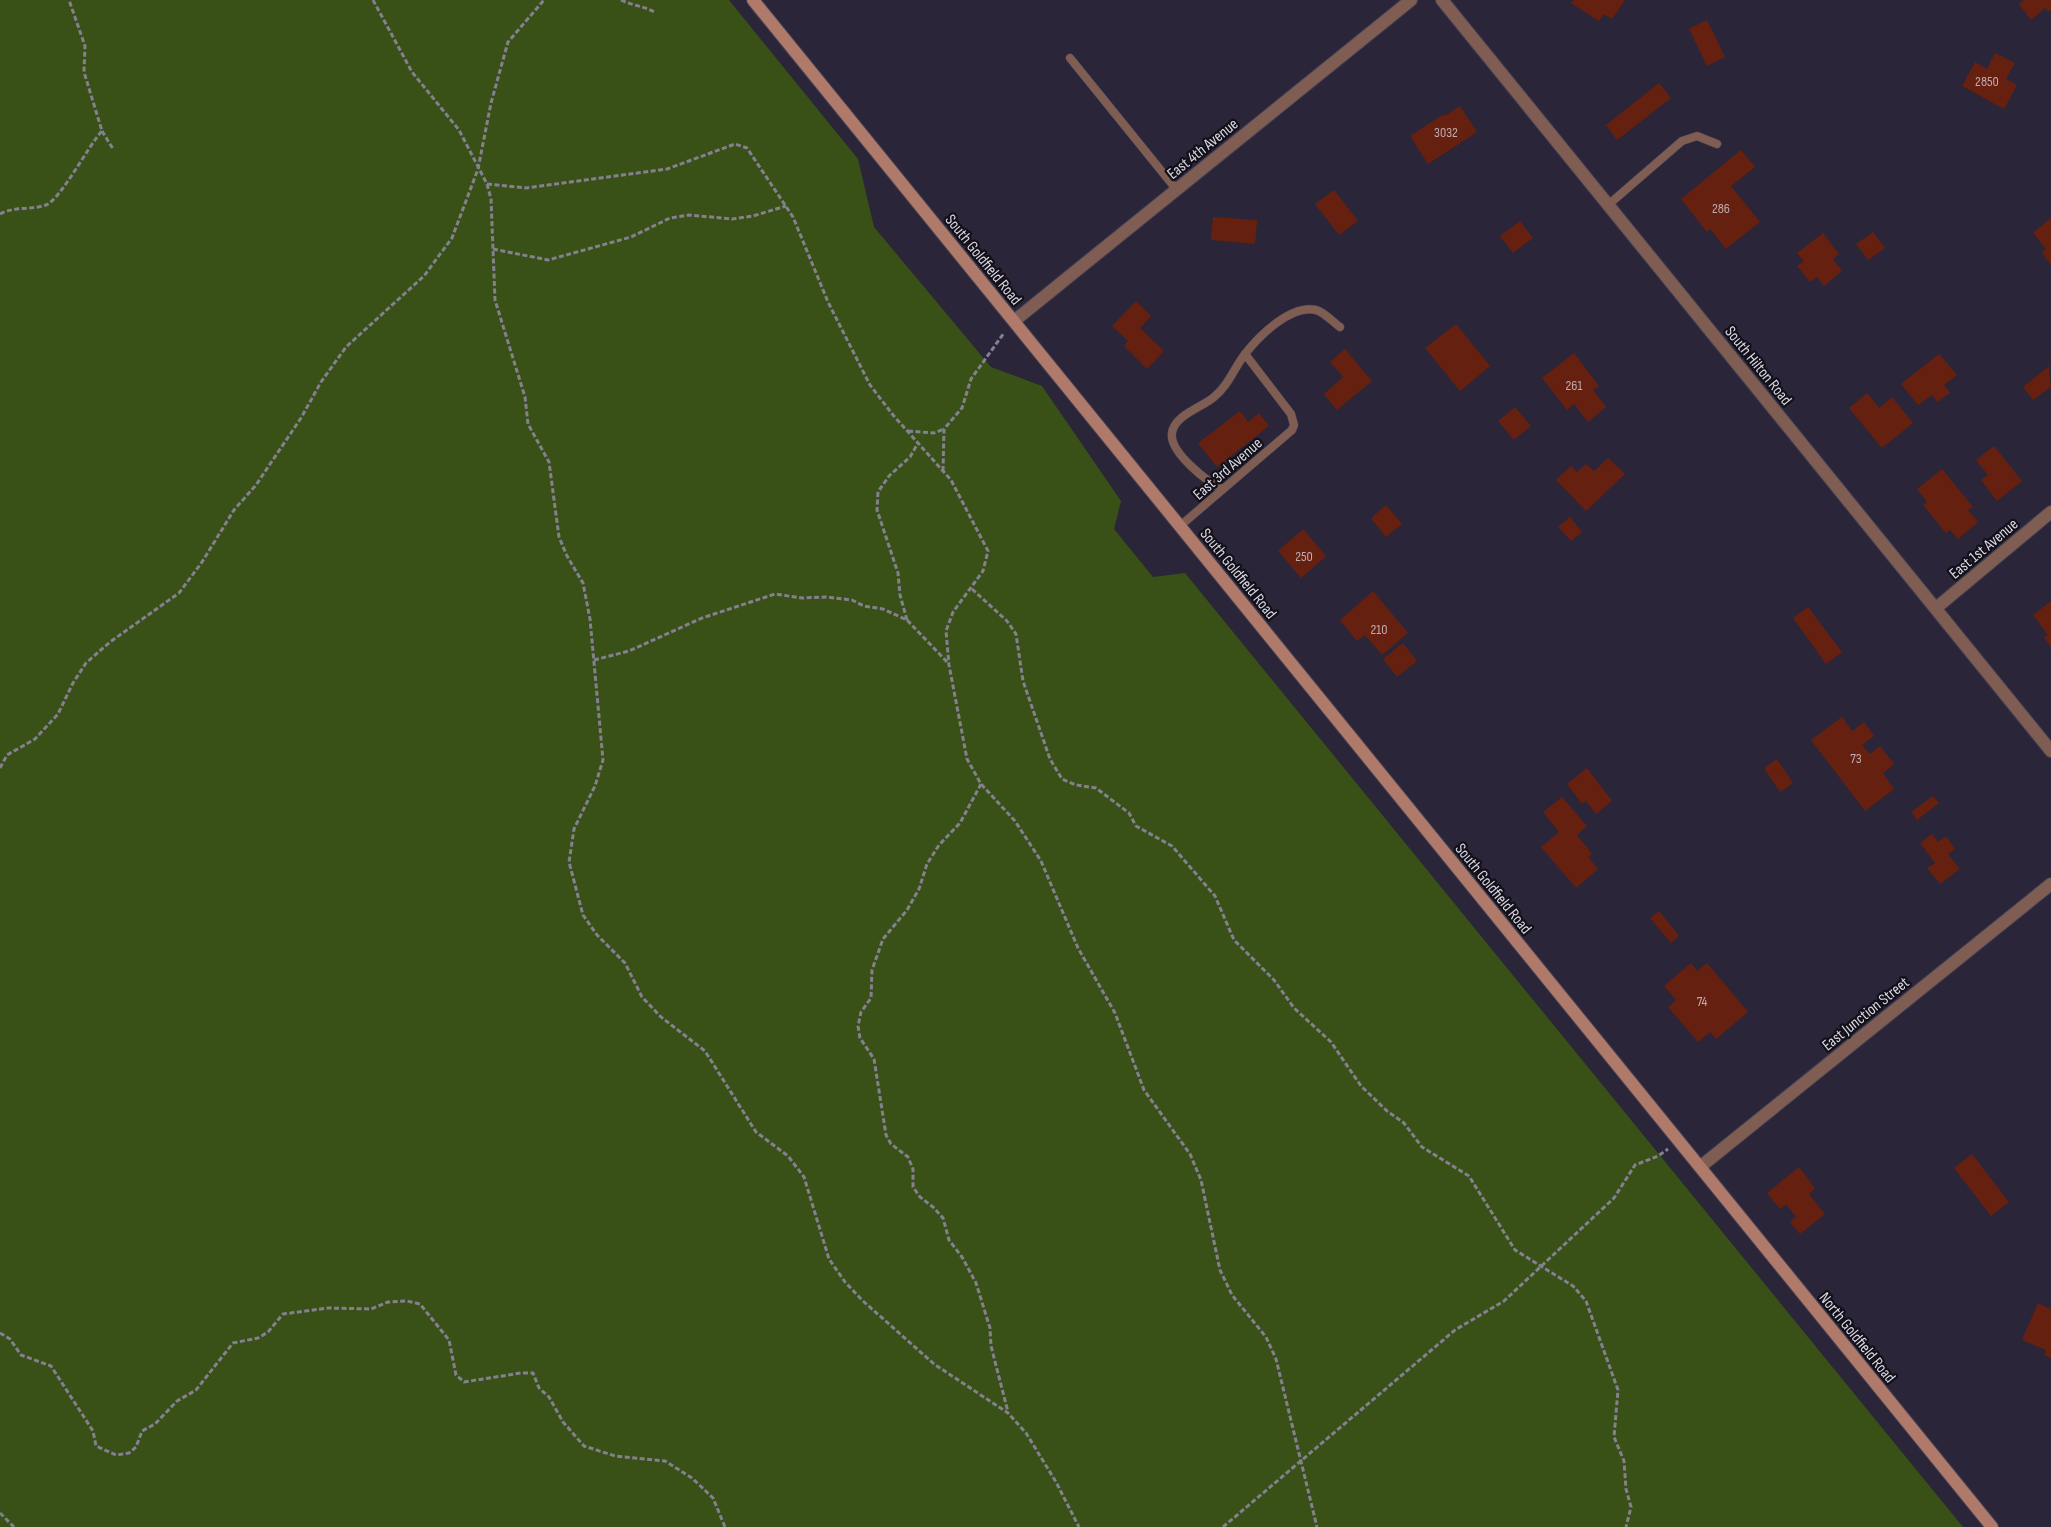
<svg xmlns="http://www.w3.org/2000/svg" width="2051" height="1527" viewBox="0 0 2051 1527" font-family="'Sofia Sans Condensed',sans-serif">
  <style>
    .green { fill: #395016 }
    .building { fill: #662010 }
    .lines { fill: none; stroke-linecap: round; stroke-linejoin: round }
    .service-casing { stroke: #464254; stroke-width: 9 }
    .minor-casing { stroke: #464254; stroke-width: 14 }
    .secondary-casing { stroke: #464254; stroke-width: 14 }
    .path { stroke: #848090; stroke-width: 3; stroke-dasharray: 5 2.5; stroke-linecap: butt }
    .service { stroke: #7f5d53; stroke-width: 8 }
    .minor { stroke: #7f5d53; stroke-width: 12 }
    .secondary { stroke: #af7a6a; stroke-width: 12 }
    .labels { text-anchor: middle; stroke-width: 4.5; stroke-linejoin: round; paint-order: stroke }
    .number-label { font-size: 14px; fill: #beabb0 }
    .street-label { font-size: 16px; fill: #dcd9e6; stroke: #121018 }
  </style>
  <rect width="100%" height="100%" fill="#2a2538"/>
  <!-- green -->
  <path class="green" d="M0,0H729L858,159L874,227L991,367L1042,386L1121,501L1114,529L1153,577L1185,573L1963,1527H0Z"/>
  <!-- building -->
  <g class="building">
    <path d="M1574,0H1625L1612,19L1604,14L1599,21L1571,3Z"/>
    <path d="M2024,0H2051V10L2048,12L2045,8L2031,20L2019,4Z"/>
    <path d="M1707,20L1725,57L1707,66L1689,29Z"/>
    <path d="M1995,53L2015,63L2006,79L2017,85L2004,109L1962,86L1975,62L1987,69Z"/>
    <path d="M1659,83L1671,98L1617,140L1606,125Z"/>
    <path d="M1460,106L1477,132L1428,164L1410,136L1444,114L1445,116Z"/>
    <path d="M1741,150L1755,167L1731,186L1760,222L1726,249L1710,229L1707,232L1681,199Z"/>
    <path d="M1334,190L1358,221L1339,235L1315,204Z"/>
    <path d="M1213,217L1257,220L1255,244L1211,240Z"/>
    <path d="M2051,218V265L2042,253L2046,249L2033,233Z"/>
    <path d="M1520,221L1533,238L1513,253L1500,236Z"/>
    <path d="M1873,232L1885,248L1868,260L1856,244Z"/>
    <path d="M1823,233L1839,254L1833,259L1842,271L1824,286L1817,277L1810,282L1797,266L1804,261L1797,253Z"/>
    <path d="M1136,301L1151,316L1140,328L1164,351L1147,369L1124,346L1128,341L1112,326Z"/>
    <path d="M1456,324L1490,366L1460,391L1425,348Z"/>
    <path d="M1345,349L1372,381L1337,410L1324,394L1343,377L1330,362Z"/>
    <path d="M1574,353L1599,386L1593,390L1606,407L1588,422L1574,404L1567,410L1542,378Z"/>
    <path d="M1939,354L1957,375L1944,385L1950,393L1937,402L1932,395L1918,405L1901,384Z"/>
    <path d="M2049,366L2051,387L2033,400L2023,387Z"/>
    <path d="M1867,393L1879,408L1892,397L1913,423L1882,448L1849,408Z"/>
    <path d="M1515,407L1531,426L1514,440L1498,421Z"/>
    <path d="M1240,411L1248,422L1259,413L1269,426L1217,467L1198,443Z"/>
    <path d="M1994,446L2022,481L1997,501L1981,480L1988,475L1976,460Z"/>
    <path d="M1608,458L1625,474L1586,511L1556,480L1571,466L1577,472L1586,464L1594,471Z"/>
    <path d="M1942,469L1973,507L1968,510L1978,522L1958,539L1950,530L1946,533L1923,505L1927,502L1917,489Z"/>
    <path d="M1386,505L1402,524L1386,537L1371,518Z"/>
    <path d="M1570,517L1582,532L1571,541L1558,527Z"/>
    <path d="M1303,529L1326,556L1301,578L1278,551Z"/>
    <path d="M1373,591L1408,633L1382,655L1365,635L1357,641L1340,620Z"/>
    <path d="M2051,601V647L2044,638L2048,635L2033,615Z"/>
    <path d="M1808,607L1842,652L1826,664L1793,618Z"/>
    <path d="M1403,643L1417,661L1397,677L1383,659Z"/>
    <path d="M1842,717L1852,731L1864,722L1874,736L1862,745L1870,754L1880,746L1894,764L1883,773L1894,789L1865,811L1811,740Z"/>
    <path d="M1777,759L1793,783L1780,792L1764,768Z"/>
    <path d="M1587,768L1612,801L1596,814L1586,801L1582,804L1567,784Z"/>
    <path d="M1933,796L1939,803L1917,820L1911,812Z"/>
    <path d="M1562,797L1587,826L1577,835L1592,854L1588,857L1598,869L1576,888L1541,847L1559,832L1543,812Z"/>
    <path d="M1932,834L1938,842L1946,836L1955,849L1948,854L1960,869L1940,884L1927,868L1935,863L1920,843Z"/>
    <path d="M1659,911L1679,936L1671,943L1650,918Z"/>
    <path d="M1691,963L1697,971L1707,963L1748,1012L1716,1039L1710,1032L1698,1042L1668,1007L1676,1000L1664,986Z"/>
    <path d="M1972,1154L2009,1202L1991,1216L1954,1168Z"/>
    <path d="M1799,1167L1815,1188L1809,1194L1825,1214L1800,1234L1790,1222L1796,1217L1786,1204L1780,1209L1767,1193Z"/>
    <path d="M2038,1303L2051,1309V1358L2044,1355L2046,1350L2022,1340Z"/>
  </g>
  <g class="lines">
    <!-- service casing -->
    <g class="service-casing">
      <g id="service">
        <path d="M1070,58L1176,189"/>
        <path d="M1608,205L1682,141L1697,136L1717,144"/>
        <path d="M1223,489C1207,482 1169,452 1172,433C1174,415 1203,407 1214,397C1229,385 1234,368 1245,354C1259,336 1291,304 1316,310C1324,312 1333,322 1340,327"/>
        <path d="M1180,526L1292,430L1294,425L1291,414L1245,354"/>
      </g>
    </g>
    <!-- minor casing -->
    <g class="minor-casing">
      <g id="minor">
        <path d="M1442,0L2051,751"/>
        <path d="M1014,321L1411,0"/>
        <path d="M1936,608L2051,512"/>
        <path d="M1700,1167L2051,884"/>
      </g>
    </g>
    <!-- secondary casing -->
    <g class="secondary-casing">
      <path id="secondary" d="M753,0L1992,1527"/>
    </g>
    <!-- path -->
    <g class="path">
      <path d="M373,0L412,72L459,130L487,184L491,199L495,300L525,397L528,424L549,462L559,537L567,556L583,583L590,619L603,760L595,786L574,829L569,862L583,915L597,935L625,963L642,997L661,1017L705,1051L756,1132L788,1156L804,1177L829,1259L845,1282L863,1301L934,1364L1008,1413L1026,1433L1056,1482L1079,1527"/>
      <path d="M621,0C633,6 645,6 656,13"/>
      <path d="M102,131L113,149"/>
      <path d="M487,184L526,188L667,169L735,144L747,148L793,217L828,302L870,385L893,415L951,480L988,551L983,571L953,612L946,631L949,665L967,759L981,784L1015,821L1041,861L1078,948L1115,1013L1144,1090L1190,1154L1201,1180L1220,1270L1232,1295L1266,1337L1276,1359L1317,1527"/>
      <path d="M0,214C15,206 33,210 46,205C61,199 88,146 102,131L84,72L85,46L69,0"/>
      <path d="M493,249L548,260L631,237L670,218L689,215L732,219L753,216L786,206"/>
      <path d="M908,431L934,433L944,429"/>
      <path d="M943,471L944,429L962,408L971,379L1004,333"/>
      <path d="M972,589L1007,621L1016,634L1023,681L1050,759L1062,779L1076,785L1096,788L1129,813L1136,826L1172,846L1215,896L1234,940L1274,980L1294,1008L1331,1042L1361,1086L1387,1111L1404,1123L1422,1147L1469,1176L1515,1250L1573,1286L1586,1301L1618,1390L1614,1437L1624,1461L1626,1489L1631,1507L1626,1527"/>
      <path d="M907,620L900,595L898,573L877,510L878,492L889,476L910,457L918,443"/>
      <path d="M594,660L629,651L702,618L775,594L802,598L826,597L852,600L864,606L883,609L907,620L949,664"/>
      <path d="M0,768L7,755L35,739L58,714L73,683L86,663L110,642L179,593L202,562L234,510L256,485L301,418L321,382L346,347L424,276L452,238L478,169L491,103L508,42L544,0"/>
      <path d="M981,784L960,823L939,845L927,864L919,889L907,910L883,939L872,970L871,998L861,1012L858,1026L860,1038L874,1059L886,1135L891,1144L908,1157L913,1169V1187L920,1197L933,1207L943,1218L949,1240L962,1257L976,1283L990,1328L991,1346L1008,1412"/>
      <path d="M0,1333L10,1339L21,1355L51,1366L93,1431L96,1446L116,1455L129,1453L136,1447L142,1431L155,1424L177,1401L196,1390L233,1343L258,1338L268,1332L283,1314L328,1308L371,1309L388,1302L407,1301L420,1304L449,1340L456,1375L464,1382L521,1373H533L539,1388L549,1397L563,1422L584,1446L615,1456L665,1461L692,1478L713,1498L725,1527"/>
      <path d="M0,1513L14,1527"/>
      <path d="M1223,1527L1455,1330L1504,1301L1614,1198L1635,1165L1658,1156L1668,1149"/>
    </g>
    <!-- service -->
    <use href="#service" class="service"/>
    <!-- minor -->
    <use href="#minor" class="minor"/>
    <!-- secondary -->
    <use href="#secondary" class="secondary"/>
  </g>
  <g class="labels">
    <!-- number labels -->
    <g class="number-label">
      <text x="1987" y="86">2850</text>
      <text x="1446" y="137">3032</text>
      <text x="1721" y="213">286</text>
      <text x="1574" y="390">261</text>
      <text x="1304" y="561">250</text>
      <text x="1379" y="634">210</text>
      <text x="1856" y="763">73</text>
      <text x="1702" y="1006">74</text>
    </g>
    <!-- street labels -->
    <g class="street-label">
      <text transform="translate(1202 148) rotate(-39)" y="6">East 4th Avenue</text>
      <text transform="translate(984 259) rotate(51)" y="6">South Goldfield Road</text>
      <text transform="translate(1759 365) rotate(51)" y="6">South Hilton Road</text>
      <text transform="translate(1227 468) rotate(-41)" y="6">East 3rd Avenue</text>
      <text transform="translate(1983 548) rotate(-40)" y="6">East 1st Avenue</text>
      <text transform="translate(1239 573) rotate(51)" y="6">South Goldfield Road</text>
      <text transform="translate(1494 888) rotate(51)" y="6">South Goldfield Road</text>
      <text transform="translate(1865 1013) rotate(-39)" y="6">East Junction Street</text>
      <text transform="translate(1858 1337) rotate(51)" y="6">North Goldfield Road</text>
    </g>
  </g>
</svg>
